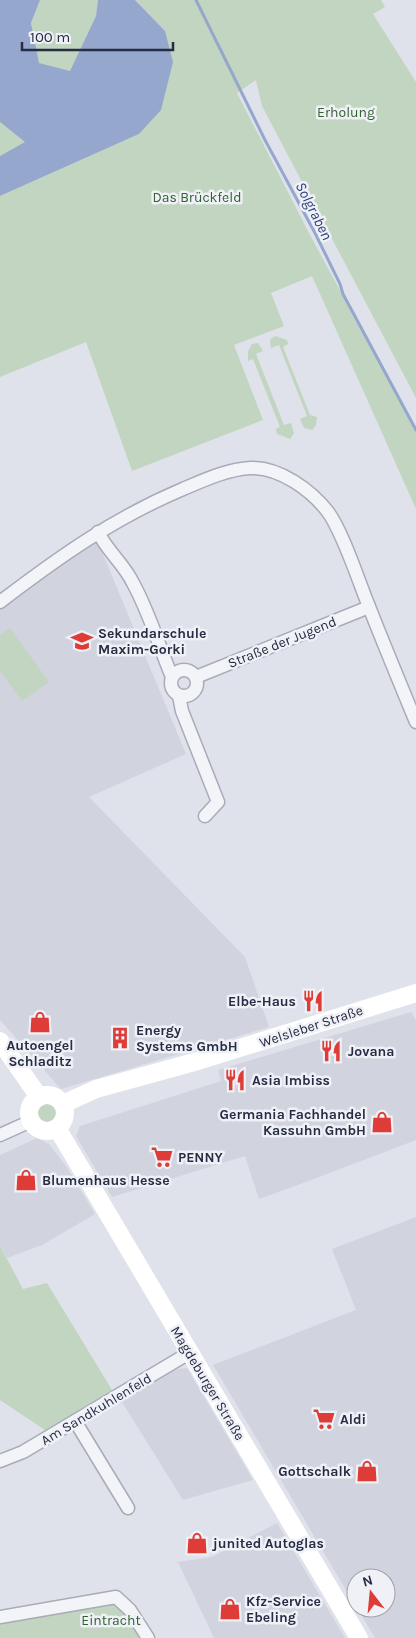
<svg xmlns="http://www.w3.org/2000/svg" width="416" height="1638" viewBox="0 0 416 1638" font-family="Karla,sans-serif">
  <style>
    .built { fill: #d1d4df }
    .green { fill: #c1d5c0 }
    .water { fill: #96a7ce }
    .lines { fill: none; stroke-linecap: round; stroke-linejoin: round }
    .stream { stroke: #96a7ce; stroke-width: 3 }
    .street-casing { stroke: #a8abb8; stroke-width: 15 }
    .street { stroke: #f3f4f8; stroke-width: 12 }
    .secondary { stroke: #fff; stroke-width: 18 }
    .labels { text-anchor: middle; stroke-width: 5; stroke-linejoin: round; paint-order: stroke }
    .park-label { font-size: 14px; fill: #326132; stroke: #eff1f7 }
    .poi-label { font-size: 14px; font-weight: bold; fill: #262c43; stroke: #eff1f7; text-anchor: start }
    .street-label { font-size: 14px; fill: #262c43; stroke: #eff1f7 }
    .water-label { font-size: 15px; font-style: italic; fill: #2c417c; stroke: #eff1f7 }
  </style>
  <rect width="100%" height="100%" fill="#dfe2ea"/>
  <!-- built -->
  <g class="built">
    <path d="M95,535L186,754L89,797L245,957L269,1027L61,1089L0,1020V606Z"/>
    <path d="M411,1012L416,1020V1140L306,1182L259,1199L245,1156L112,1197L76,1136L80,1126L221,1081L218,1070Z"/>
    <path d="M37,1138L49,1144L66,1166L95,1214L42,1245L7,1258L0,1246V1155Z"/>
    <path d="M416,1217V1638H375L357,1608H386V1578H356V1607L213,1365L356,1310L332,1249Z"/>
    <path d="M187,1368L253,1480L183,1500L122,1402L177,1369Z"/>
    <path d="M277,1523L345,1638H214L178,1562L212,1557Z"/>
  </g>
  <!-- green -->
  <g class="green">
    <path d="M40,0H98L96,16L70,72L38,63L31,23Z"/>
    <path d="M135,0H381L385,7L373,14L416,82V398L262,106L256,80L237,93L309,233L416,431V509L312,276L271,293L284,326L234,345L263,420L132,471L86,342L0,377V196L139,134L165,31Z"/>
    <path d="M0,122L26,142L0,156Z"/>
    <path d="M275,336L287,340L288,344L283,347L310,415L317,417L316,425L312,430L304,428L300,419L307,416L279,345L271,348L270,340Z"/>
    <path d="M258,343L263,351L256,354L284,425L291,423L294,433L290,439L277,434L276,429L280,427L253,359L248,361V351L252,344Z"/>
    <path d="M10,628L49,682L22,701L0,671V635Z"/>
    <circle cx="47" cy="1113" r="9"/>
    <path d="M0,1246L23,1289L47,1283L112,1390L45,1430L0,1400Z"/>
    <path d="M116,1602L142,1638H0V1621Z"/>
  </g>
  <!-- water -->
  <path class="water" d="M0,0H40L31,23L39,63L70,71L96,16L98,0H135L165,31L173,62L161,110L139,134L0,196V156L25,142L0,122Z"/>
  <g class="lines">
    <!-- stream -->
    <path class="stream" d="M196,0L265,140L315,233L340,284L343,294L416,430"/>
    <!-- street casing -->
    <g class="street-casing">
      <g id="street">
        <path d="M98,532C107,551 124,564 133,583C149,612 159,646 172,677"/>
        <path d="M0,602C59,557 114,518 183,489C204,480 228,469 251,468C280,467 312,491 328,512C342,531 357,576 366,599C382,640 399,681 416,722"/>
        <circle cx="184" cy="683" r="13"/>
        <path d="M196,677L369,607"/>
        <path d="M179,696L182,711L218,802L205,816"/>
        <path d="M0,1135L31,1121"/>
        <path d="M75,1421L128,1508"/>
        <path d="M0,1461L23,1452L189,1353"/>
        <path d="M0,1617L116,1597L130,1610L148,1638"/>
      </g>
    </g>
    <!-- street -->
    <use href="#street" class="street"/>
    <!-- secondary -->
    <g class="secondary">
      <path d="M0,1041L39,1097"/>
      <circle cx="47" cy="1113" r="18"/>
      <path d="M63,1104L96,1089L198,1061L416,993"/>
      <path d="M57,1128L359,1638"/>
    </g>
  </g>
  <!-- icons -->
  <defs>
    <g id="school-bare" transform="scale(1.725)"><path d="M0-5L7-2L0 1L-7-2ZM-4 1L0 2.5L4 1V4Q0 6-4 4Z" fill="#dd3c37" stroke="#eff1f7" stroke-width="2.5" paint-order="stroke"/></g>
    <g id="restaurant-bare" transform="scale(1.725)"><path d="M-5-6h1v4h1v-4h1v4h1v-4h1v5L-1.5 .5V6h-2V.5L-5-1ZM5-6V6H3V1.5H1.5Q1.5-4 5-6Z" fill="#dd3c37" stroke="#eff1f7" stroke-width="2.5" paint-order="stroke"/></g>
    <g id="shop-bare" transform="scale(1.725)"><path d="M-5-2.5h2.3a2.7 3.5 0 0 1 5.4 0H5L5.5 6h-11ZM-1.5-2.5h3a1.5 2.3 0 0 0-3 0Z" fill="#dd3c37" stroke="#eff1f7" stroke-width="2.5" paint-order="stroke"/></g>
    <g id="building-bare" transform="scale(1.725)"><path d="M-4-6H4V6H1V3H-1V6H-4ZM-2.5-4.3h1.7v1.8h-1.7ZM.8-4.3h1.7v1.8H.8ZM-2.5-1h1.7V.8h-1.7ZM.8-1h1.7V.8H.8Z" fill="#dd3c37" stroke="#eff1f7" stroke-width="2.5" paint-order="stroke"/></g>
    <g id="supermarket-bare" transform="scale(1.725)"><path d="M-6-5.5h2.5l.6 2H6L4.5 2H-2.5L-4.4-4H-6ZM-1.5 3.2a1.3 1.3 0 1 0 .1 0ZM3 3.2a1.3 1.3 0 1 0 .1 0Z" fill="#dd3c37" stroke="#eff1f7" stroke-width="2.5" paint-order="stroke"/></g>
  </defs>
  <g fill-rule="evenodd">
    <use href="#school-bare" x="82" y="641"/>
    <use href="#restaurant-bare" x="313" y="1001"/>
    <use href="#shop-bare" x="40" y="1022"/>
    <use href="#building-bare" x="120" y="1038"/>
    <use href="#restaurant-bare" x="331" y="1051"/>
    <use href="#restaurant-bare" x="235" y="1080"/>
    <use href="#shop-bare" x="382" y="1122"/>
    <use href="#supermarket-bare" x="162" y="1157"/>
    <use href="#shop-bare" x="26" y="1180"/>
    <use href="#supermarket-bare" x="324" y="1419"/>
    <use href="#shop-bare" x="367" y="1471"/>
    <use href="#shop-bare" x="197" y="1543"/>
    <use href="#shop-bare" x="230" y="1609"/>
  </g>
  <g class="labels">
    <!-- park labels -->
    <g class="park-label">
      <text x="346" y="117">Erholung</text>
      <text x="197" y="202">Das Brückfeld</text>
      <text x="111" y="1625">Eintracht</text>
    </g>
    <!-- poi labels -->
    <g class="poi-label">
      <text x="98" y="638">Sekundarschule<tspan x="98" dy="16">Maxim-Gorki</tspan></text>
      <text x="296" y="1006" text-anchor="end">Elbe-Haus</text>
      <text x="136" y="1035">Energy<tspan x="136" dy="16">Systems GmbH</tspan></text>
      <text x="40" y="1050" text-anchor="middle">Autoengel<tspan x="40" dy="16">Schladitz</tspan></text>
      <text x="348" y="1056">Jovana</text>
      <text x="252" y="1085">Asia Imbiss</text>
      <text x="366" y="1119" text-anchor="end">Germania Fachhandel<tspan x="366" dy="16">Kassuhn GmbH</tspan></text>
      <text x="178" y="1162">PENNY</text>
      <text x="42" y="1185">Blumenhaus Hesse</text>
      <text x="340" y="1424">Aldi</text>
      <text x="351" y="1476" text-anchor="end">Gottschalk</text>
      <text x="213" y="1548">junited Autoglas</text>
      <text x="246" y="1606">Kfz-Service<tspan x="246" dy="16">Ebeling</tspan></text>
    </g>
    <!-- street labels -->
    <g class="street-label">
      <text transform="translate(282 642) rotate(-22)" y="5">Straße der Jugend</text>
      <text transform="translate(311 1026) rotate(-18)" y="5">Welsleber Straße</text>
      <text transform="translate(208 1383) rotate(59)" y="5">Magdeburger Straße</text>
      <text transform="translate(96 1409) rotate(-31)" y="5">Am Sandkuhlenfeld</text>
    </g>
    <!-- water labels -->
    <g class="water-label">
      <text transform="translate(314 211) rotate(63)" y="5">Solgraben</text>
    </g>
  </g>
  <!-- north arrow -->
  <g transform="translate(371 1593) rotate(344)"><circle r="24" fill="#eff1f7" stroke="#9fa2af"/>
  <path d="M0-4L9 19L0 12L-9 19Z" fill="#dd3c37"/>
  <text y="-8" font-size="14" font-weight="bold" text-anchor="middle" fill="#262c43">N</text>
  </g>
  <!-- scale -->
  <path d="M22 42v8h151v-8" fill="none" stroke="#262c43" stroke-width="2.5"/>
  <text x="30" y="42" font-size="15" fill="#262c43" stroke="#eff1f7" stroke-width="4" paint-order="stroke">100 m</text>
</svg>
